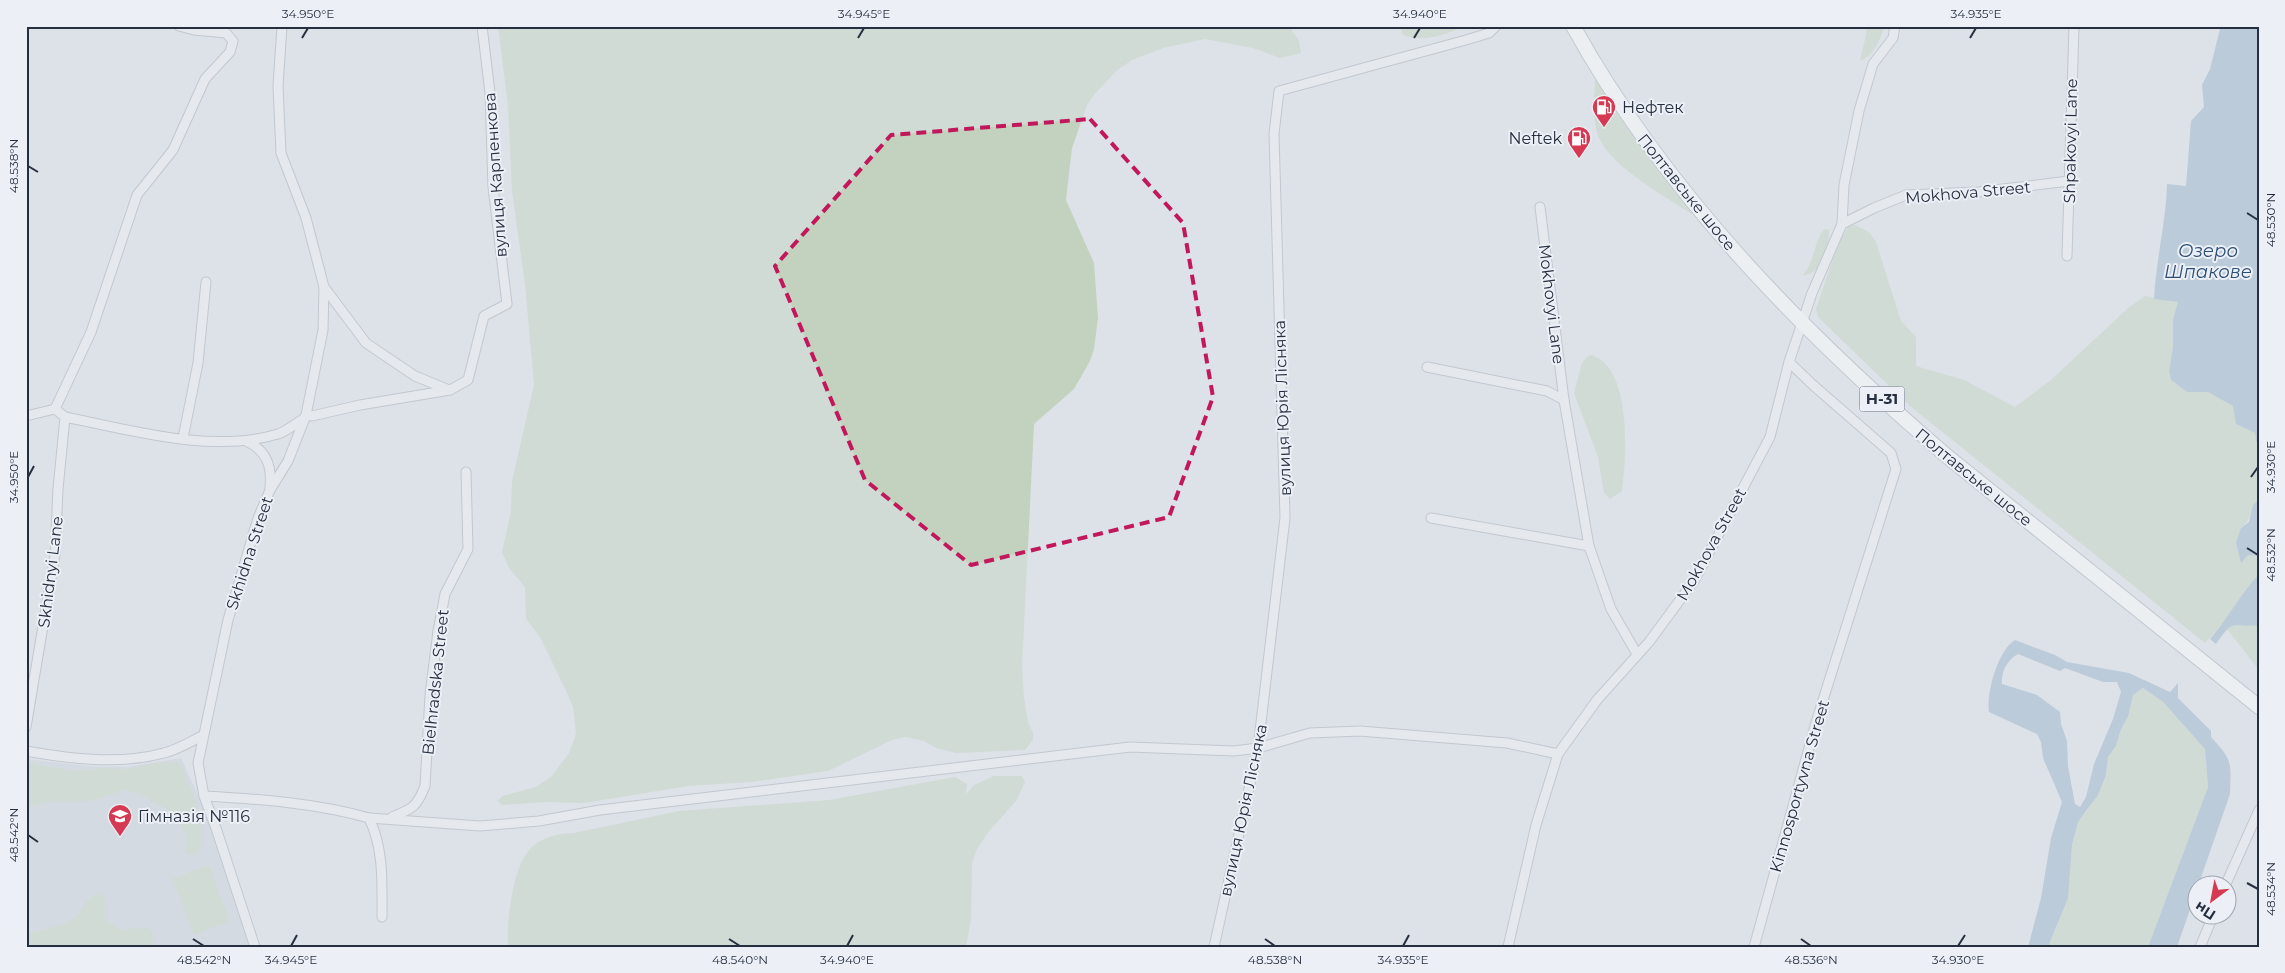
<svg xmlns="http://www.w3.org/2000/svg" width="2285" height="973" viewBox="0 0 2285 973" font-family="Montserrat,sans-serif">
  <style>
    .built { fill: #cbd0da }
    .green { fill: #c3d2be }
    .water { fill: #95afcb; fill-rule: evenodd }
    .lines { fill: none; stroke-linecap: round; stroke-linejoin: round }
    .street-casing { stroke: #a2a8b2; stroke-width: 11 }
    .primary-casing { stroke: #9ca6b4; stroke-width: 16 }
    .street { stroke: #f0f2f6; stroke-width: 9 }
    .primary { stroke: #fff; stroke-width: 14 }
    .marked { fill: none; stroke: #c2185b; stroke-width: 4; stroke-dasharray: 10 6; stroke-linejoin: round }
    .ticks { fill: none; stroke: #262f3f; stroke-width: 2 }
    .labels { text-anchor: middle; stroke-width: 4; stroke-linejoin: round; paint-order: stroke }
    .shield { fill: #ecf0f6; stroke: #616976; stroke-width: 1 }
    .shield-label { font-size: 15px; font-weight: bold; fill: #262f3f }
    .poi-label { font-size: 16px; fill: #262f3f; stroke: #ecf0f6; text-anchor: start }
    .street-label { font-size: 16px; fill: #262f3f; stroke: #ecf0f6 }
    .water-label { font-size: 18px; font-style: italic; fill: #2d4e75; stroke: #ecf0f6 }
    .neatline { fill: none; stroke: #262f3f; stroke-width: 2 }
    .ticks-label { font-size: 12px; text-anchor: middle; fill: #262f3f }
  </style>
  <rect width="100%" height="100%" fill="#dde1e8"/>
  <!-- built -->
  <path class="built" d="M181,758L205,811L250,947H26V759L88,766L127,767Z"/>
  <!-- green -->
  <g class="green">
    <path d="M498,26H1289L1299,41L1301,53L1280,58L1253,48L1205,39L1163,48L1132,60L1116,71L1094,95L1087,105L1072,148L1066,200L1094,263L1098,318L1094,349L1090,361L1074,389L1034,424L1022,667L1024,698L1028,722L1033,733V740L1025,750L956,753L936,748L924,741L905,737L892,740L828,771L751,782L688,786L584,803L546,802L502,805L498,801L502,796L536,787L552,776L569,753L576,734L573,707L568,695L540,637L526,619L525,587L509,568L502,552L511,512L512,481L534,385L525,284L512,191L508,106Z"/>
    <path d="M1401,26H1462C1446,36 1420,43 1402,34Z"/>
    <path d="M1868,26H1885C1879,40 1875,55 1860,61Z"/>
    <path d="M1595,74C1626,126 1659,176 1701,220C1672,200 1606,166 1597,132C1592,114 1595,92 1595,74Z"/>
    <path d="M1855,225L1869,232L1876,242L1901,321L1916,337V366L1964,380L2015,407L2051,380L2127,309L2145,296L2178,302L2173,319V347L2169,371L2171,380L2187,392H2208L2234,406L2236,424L2255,433L2256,441L2259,442V500C2250,508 2252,520 2241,528V562L2248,555L2259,556C2259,561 2260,567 2259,572C2257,580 2214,635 2205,643L1910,406L1818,317L1816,309L1838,244L1849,226Z"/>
    <path d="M1825,229L1829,230C1829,245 1822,276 1803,275C1816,260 1814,238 1825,229Z"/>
    <path d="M1591,355C1632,366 1627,458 1622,491L1610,499L1604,493L1598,457L1574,393L1582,363L1587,357Z"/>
    <path d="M2237,624L2259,625V670L2227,629Z"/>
    <path d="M2143,688L2163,702L2205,749L2208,787L2148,947H2048L2057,926L2070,867L2072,845L2078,822L2088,810L2106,775L2108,757L2116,746L2121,729L2128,717L2133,695Z"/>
    <path d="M26,762L72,771L106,768L127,769L162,762H178C188,774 223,866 185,854V834L174,813L135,792L125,790L92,801L50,802L26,807Z"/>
    <path d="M994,776H1022L1025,782L1016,801L989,831L977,849L972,863L971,919L966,947H508C506,923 513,868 529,850C540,838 558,833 574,833L679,811L829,800L955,777L967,784L966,794L974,785Z"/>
    <path d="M209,865L230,921L194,935L172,879Z"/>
    <path d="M100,894L105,899L106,920L121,930L147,927L152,931L154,947H26L28,934C39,930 66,925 74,918C85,910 84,896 100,894Z"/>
  </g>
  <!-- water -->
  <g class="water">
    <path d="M2219,26H2259V442L2256,441L2255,433L2236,424L2233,406L2208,392H2187L2171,380L2169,371L2173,347V319L2178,302L2154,299C2156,260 2166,222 2167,184L2186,186L2191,121L2204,107L2202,85L2210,69L2220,29Z"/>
    <path d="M2259,500V556L2248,555L2241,563L2236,542L2241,528L2249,522L2253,505Z"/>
    <path d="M2259,574V625C2231,629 2236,616 2216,644L2210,639C2228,618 2240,595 2259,574Z"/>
    <path d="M2015,640L2055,655L2067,662L2129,673L2170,692L2178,683V698L2211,731V737C2233,761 2231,762 2230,794L2177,947H2148L2208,787L2205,749L2163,702L2143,688L2133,695L2128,717L2121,729L2116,746L2108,757L2106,775L2098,795L2078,822L2072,845L2068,898L2048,947H2028L2041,898L2051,838L2062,802L2043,758L2041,742L2037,734L1989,712C1986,693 1998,650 2015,640ZM2018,654L2060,671L2065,668L2103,682H2117L2121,692L2113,719L2094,764L2086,797L2080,807L2075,804L2068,766L2067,741L2061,724L2060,712L2037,695L2002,684C2001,672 2007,660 2018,654Z"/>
  </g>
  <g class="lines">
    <!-- street casing -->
    <g class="street-casing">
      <g id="street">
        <path d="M282,26L278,86L281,153L306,218L324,287L366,343L415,376L449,390"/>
        <path d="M1540,207L1564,400L1589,546L1611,609L1637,654"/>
        <path d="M1842,224L1874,208L1906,195L1978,192L2069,181"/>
        <path d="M2067,256L2074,26"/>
        <path d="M1427,367L1547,391L1564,400"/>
        <path d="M55,409L91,332L137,195L173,150L205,79L230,52L233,41L226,33L194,30L179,26"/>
        <path d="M306,415L312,416L360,405L450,390L468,380L484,316L507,304L493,187L490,93L482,26"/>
        <path d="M26,416L55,409L65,417C131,430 212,454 278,434C287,431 296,423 305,418"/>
        <path d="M183,438L198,363L206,282"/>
        <path d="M246,441C267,450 272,467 270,487"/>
        <path d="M1431,518L1589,546"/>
        <path d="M26,727L55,555L58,489L65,417"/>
        <path d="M26,751C71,759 119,765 164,753C177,750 190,742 202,736"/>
        <path d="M204,796C259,799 316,803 369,818C384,849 382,883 382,917"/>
        <path d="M392,817C412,809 417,807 425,786L430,695L438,631L445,594L468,549L466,472"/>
        <path d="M369,818L480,826L539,821L600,810L1130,747L1234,751L1258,748L1310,733L1360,731L1507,743L1558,754L1597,700L1649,642L1694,581L1770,437L1789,362L1812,293L1842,224L1844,185L1859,111L1873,64L1893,38L1895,26"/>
        <path d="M2225,886L2259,810"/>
        <path d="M255,947L216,828L204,796L198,763L228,620L258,518L270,490L288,461L306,415L323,330L324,287"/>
        <path d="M1214,947L1258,748L1285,518L1274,134L1279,91L1466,40L1489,33L1496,26"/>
        <path d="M1508,947L1536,825L1558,754"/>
        <path d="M1754,947L1817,719L1896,469L1891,453L1813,385L1789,362"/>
        <path d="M2200,947L2213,916"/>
      </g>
    </g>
    <!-- primary casing -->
    <g class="primary-casing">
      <path id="primary" d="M1573,26C1666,194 1803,333 1948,457L2259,707"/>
    </g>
    <!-- street -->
    <use href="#street" class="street"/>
    <!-- primary -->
    <use href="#primary" class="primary"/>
  </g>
  <!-- marked area -->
  <path d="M0 0H2285V973H0ZM1090,119L1183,223L1213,397L1169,517L971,565L865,480L775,266L891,135Z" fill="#dde1e8" fill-opacity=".55" fill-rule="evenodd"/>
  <path class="marked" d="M1090,119L1183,223L1213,397L1169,517L971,565L865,480L775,266L891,135Z"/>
  <!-- ticks -->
  <path class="ticks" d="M302,38L308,28M858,38L864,28M1414,38L1420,28M1970,38L1976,28M28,166L38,172M2247,213L2258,220M28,477L34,466M2251,477L2258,467M2247,548L2258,555M28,835L38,842M2247,883L2258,889M193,939L204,946M729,939L740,946M1265,939L1275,946M1801,939L1811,946M291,946L297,935M847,946L853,935M1403,946L1409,935M1958,946L1965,935"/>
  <!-- icons -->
  <defs>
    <g id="fuel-pin" transform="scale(1.25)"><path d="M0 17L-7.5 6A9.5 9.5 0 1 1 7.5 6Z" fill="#d63952" stroke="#ecf0f6"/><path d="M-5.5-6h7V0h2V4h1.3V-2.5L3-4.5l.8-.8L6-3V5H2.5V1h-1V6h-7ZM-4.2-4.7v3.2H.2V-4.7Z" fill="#fff"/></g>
    <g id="school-pin" transform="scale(1.25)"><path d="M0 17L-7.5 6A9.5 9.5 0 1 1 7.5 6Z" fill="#d63952" stroke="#ecf0f6"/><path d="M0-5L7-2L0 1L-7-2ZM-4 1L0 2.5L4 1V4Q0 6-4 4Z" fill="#fff"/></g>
  </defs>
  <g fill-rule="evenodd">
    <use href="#fuel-pin" x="1604" y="107"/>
    <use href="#fuel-pin" x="1579" y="138"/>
    <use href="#school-pin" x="120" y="816"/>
  </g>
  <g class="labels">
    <!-- shield labels -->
    <rect class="shield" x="1859.5" y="386.5" width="45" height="25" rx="4"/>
    <g class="shield-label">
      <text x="1882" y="404">Н-31</text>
    </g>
    <!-- poi labels -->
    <g class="poi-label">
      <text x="1622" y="113">Нефтек</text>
      <text x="1562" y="144" text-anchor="end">Neftek</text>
      <text x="138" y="822">Гімназія №116</text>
    </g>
    <!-- street labels -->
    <g class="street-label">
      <text transform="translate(2070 141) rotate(-89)" y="6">Shpakovyi Lane</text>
      <text transform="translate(495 175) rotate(-94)" y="6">вулиця Карпенкова</text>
      <text transform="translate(1687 192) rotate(51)" y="6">Полтавське шосе</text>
      <text transform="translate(1968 192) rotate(-5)" y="6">Mokhova Street</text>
      <text transform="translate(1552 304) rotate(83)" y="6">Mokhovyi Lane</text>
      <text transform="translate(1282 408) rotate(-92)" y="6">вулиця Юрія Лісняка</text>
      <text transform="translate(1974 477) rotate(39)" y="6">Полтавське шосе</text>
      <text transform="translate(1711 544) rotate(-61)" y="6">Mokhova Street</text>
      <text transform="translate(249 553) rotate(-72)" y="6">Skhidna Street</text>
      <text transform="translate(50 572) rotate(-83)" y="6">Skhidnyi Lane</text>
      <text transform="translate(435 682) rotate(-84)" y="6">Bielhradska Street</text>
      <text transform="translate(1799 786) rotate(-74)" y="6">Kinnosportyvna Street</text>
      <text transform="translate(1243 810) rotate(-78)" y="6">вулиця Юрія Лісняка</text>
    </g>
    <!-- water labels -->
    <g class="water-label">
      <text x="2208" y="257">Озеро<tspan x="2208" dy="21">Шпакове</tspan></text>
    </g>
  </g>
  <!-- border -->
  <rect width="2285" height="973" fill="none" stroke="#ecf0f6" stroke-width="55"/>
  <!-- north arrow -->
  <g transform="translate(2212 900) rotate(212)"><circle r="24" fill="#ecf0f6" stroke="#9da3ad"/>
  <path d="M0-4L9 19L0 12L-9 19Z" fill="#d63952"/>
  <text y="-8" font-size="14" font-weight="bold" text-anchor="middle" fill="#262f3f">Пн</text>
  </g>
  <rect x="28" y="28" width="2230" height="918" class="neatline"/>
  <g class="ticks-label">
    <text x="308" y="18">34.950°E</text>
    <text x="864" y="18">34.945°E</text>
    <text x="1420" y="18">34.940°E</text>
    <text x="1976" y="18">34.935°E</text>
    <text transform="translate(14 166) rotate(-90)" y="4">48.538°N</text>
    <text transform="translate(2271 220) rotate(-90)" y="4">48.530°N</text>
    <text transform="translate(2271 467) rotate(-90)" y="4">34.930°E</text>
    <text transform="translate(14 477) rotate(-90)" y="4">34.950°E</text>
    <text transform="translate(2271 555) rotate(-90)" y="4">48.532°N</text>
    <text transform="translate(14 835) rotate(-90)" y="4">48.542°N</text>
    <text transform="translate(2271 889) rotate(-90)" y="4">48.534°N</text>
    <text x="204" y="964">48.542°N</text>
    <text x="291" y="964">34.945°E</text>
    <text x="740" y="964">48.540°N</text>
    <text x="847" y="964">34.940°E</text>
    <text x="1275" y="964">48.538°N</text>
    <text x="1403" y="964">34.935°E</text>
    <text x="1811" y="964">48.536°N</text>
    <text x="1958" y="964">34.930°E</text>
  </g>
</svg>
